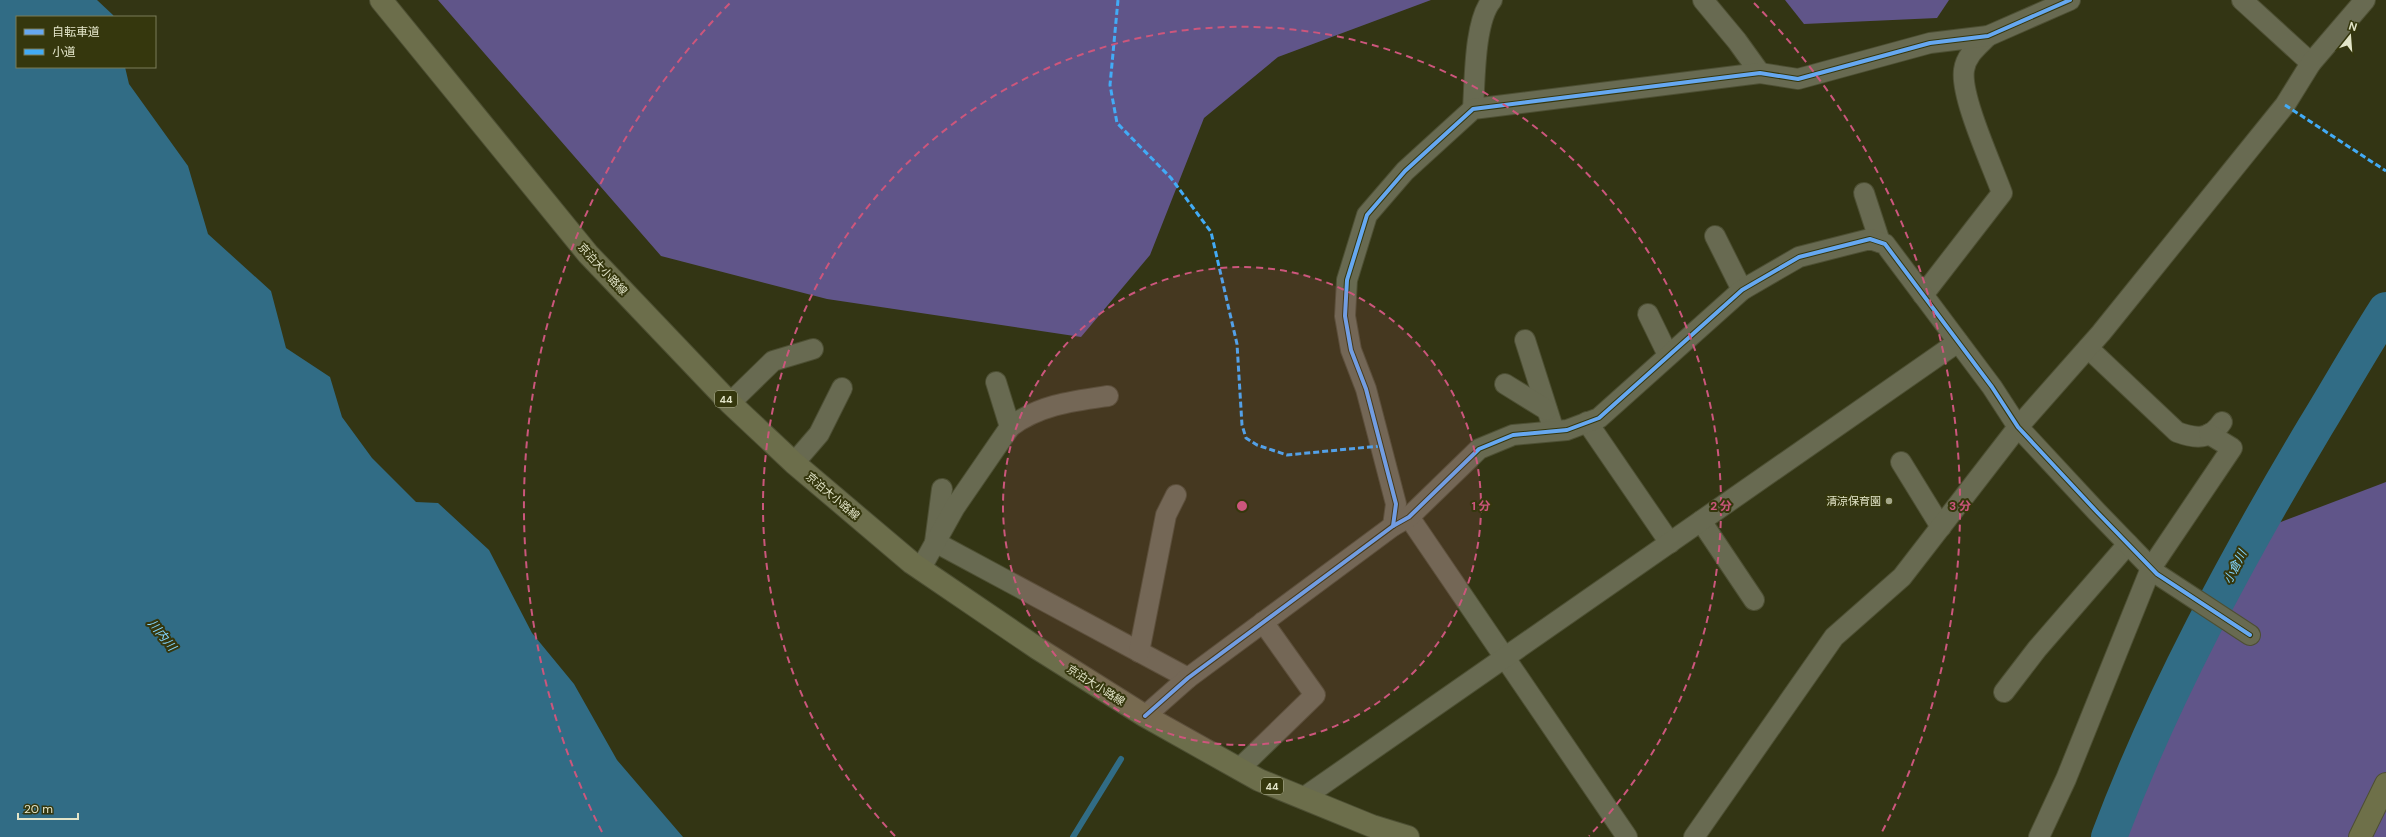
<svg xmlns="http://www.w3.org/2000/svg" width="2386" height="837" viewBox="0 0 2386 837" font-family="'DM Sans','Noto Sans JP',sans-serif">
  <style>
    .green { fill: #605589 }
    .water { fill: #316c85 }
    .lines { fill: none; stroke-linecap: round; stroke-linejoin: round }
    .stream { stroke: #316c85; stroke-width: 6 }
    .river { stroke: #316c85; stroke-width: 36 }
    .minor-casing { stroke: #4d4f33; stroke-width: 22 }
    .major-casing { stroke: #4d4f33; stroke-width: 24 }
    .highway-casing { stroke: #4d4f33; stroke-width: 24 }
    .minor { stroke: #686a51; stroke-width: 20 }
    .major { stroke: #6c6e4b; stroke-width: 22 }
    .highway { stroke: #6e7049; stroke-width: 22 }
    .quiet { stroke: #42abf6; stroke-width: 3; stroke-dasharray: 6 3; stroke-linecap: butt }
    .cycleway-casing { stroke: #35370d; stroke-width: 6 }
    .cycleway { stroke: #66a8f1; stroke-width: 4 }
    .ring { fill: none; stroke: #cc567c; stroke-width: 2; stroke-dasharray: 7 5 }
    .poi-dot { fill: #a5a78a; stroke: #35370d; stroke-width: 1.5 }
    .labels { text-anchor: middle; stroke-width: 4; stroke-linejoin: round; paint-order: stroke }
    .shield { fill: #35370d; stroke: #afb191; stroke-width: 1 }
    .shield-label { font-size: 10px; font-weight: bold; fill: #e3e5c9 }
    .street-label { font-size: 11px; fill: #e3e5c9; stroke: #35370d }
    .poi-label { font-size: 11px; fill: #e3e5c9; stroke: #35370d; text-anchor: end }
    .water-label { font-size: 12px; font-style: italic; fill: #83d5ff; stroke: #35370d }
    .centre { fill: #cc567c; stroke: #35370d; stroke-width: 2 }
    .ring-label { font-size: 12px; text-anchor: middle; font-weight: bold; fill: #cc567c; stroke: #35370d; stroke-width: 4; stroke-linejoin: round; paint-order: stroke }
  </style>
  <rect width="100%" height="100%" fill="#333514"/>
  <!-- green -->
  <g class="green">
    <path d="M438,0H1431L1278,57L1204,118L1150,255L1081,337L827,299L661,256Z"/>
    <path d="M1785,0H1949L1937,18L1804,24Z"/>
    <path d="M2386,482V837H2120L2244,536Z"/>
  </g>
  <!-- water -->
  <path class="water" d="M0,0H97L113,15L114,17H17V67H125L129,84L188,166L208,234L271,291L286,348L330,377L342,417L372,458L416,502L438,503L489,550L532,633L574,684L617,760L683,837H0Z"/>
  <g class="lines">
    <!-- stream -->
    <path class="stream" d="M1073,837L1121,759"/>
    <!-- river -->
    <path class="river" d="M2109,837C2162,696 2237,558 2314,429C2338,390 2361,349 2386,310"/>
    <!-- minor casing -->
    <g class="minor-casing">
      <g id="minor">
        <path d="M1703,0L1737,41L1760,73"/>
        <path d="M2242,0L2311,63"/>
        <path d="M1473,109C1475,81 1474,21 1492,0"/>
        <path d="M1864,193L1880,242"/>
        <path d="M1715,236L1742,290"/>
        <path d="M1923,295L2002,193C1992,165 1960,96 1964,70C1966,55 1978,46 1988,36"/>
        <path d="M1648,314L1668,355"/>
        <path d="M1525,340L1554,431"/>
        <path d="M2088,348L2177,432C2196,439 2210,440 2222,422"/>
        <path d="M1505,384L1547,410"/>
        <path d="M730,403L773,361L813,349"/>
        <path d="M1587,422L1670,543"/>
        <path d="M1010,427C1039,405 1073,401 1108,396"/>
        <path d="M1901,462L1941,527"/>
        <path d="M794,463L819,434L842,388"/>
        <path d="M942,489L935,542L1188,678"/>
        <path d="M1409,517L1627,837"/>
        <path d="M1701,521L1754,600"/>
        <path d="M1393,526L1396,504L1366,389L1351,350L1345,316L1347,280L1367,215L1405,171L1473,109L1760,73L1798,79L1930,43L1988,36L2070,0"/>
        <path d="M921,568L955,507L1010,427L996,382"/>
        <path d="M1139,652L1166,515L1176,495"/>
        <path d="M2004,692L2037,649L2128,544"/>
        <path d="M1145,716L1188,678L1393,526L1409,517L1479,449L1513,435L1567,430L1599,418L1742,290L1799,257L1870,239L1885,244L1992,387L2018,427L2097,512L2157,574L2250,635"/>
        <path d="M1239,769L1315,695L1263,622"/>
        <path d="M1303,798L1958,342"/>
        <path d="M1694,837L1834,637L1902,577L2018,427L2101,333L2285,105L2311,63L2365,0"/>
        <path d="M2039,837L2066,779L2151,568L2232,448L2209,434"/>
      </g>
    </g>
    <!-- major casing -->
    <g class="major-casing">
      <path id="major" d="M381,0L588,254L730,403L794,463L912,563L1037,648L1145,716L1259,780L1372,826L1408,837"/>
    </g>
    <!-- highway casing -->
    <g class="highway-casing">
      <path id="highway" d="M2360,837L2386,784"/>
    </g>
    <!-- minor -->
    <use href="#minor" class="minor"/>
    <!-- major -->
    <use href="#major" class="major"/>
    <!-- highway -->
    <use href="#highway" class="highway"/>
    <!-- quiet -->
    <g class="quiet">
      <path d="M1118,0L1110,85L1117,123L1171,178L1211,232L1237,344L1242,425L1246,438L1257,445L1287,455L1380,446"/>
      <path d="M2285,105L2386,171"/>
    </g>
    <!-- cycleway casing -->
    <g class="cycleway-casing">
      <g id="cycleway">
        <path d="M1393,526L1396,504L1366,389L1351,350L1345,316L1347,280L1367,215L1405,171L1473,109L1760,73L1798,79L1930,43L1988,36L2070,0"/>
        <path d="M1145,716L1188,678L1393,526L1409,517L1479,449L1513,435L1567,430L1599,418L1742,290L1799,257L1870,239L1885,244L1992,387L2018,427L2097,512L2157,574L2250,635"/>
      </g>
    </g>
    <!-- cycleway -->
    <use href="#cycleway" class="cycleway"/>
  </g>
  <!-- distance rings -->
  <circle cx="1242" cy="506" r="239" fill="#cc567c" fill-opacity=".12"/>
  <g class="ring">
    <circle cx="1242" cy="506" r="239"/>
    <path d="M895 836A479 479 0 1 1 1589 836"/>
    <path d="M602 832A718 718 0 0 1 730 3M1754 3A718 718 0 0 1 1882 832"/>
  </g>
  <!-- markers -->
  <circle class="poi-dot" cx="1889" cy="501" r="4"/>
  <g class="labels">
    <!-- shield labels -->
    <g class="shield">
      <rect x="715" y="391" width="22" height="16" rx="3"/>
      <rect x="1261" y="778" width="22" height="16" rx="3"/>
    </g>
    <g class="shield-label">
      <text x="726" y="403">44</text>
      <text x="1272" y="790">44</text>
    </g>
    <!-- street labels -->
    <g class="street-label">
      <text transform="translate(603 269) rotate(47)" y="4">京泊大小路線</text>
      <text transform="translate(833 496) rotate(40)" y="4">京泊大小路線</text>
      <text transform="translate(1096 685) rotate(32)" y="4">京泊大小路線</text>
    </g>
    <!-- poi labels -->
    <g class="poi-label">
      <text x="1881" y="505">清涼保育園</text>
    </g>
    <!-- water labels -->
    <g class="water-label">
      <text transform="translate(2235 567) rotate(-63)" y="4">小倉川</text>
      <text transform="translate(162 635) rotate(51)" y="4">川内川</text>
    </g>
  </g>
  <circle cx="1242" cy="506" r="6" class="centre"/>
  <g class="ring-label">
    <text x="1481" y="510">1 分</text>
    <text x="1721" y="510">2 分</text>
    <text x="1960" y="510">3 分</text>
  </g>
  <!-- legend -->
  <rect x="16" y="16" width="140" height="52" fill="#35370d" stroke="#7b7d58"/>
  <rect x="24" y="29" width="20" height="6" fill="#66a8f1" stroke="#7b7d58"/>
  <text x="52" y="36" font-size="12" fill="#e3e5c9">自転車道</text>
  <rect x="24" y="49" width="20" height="6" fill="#42abf6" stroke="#7b7d58"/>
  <text x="52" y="56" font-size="12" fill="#e3e5c9">小道</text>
  <!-- north arrow -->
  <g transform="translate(2350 36) rotate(17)" stroke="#35370d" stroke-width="3" paint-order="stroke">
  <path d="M0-3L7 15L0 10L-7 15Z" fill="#e3e5c9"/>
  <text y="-6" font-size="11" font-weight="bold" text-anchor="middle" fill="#e3e5c9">N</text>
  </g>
  <!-- scale -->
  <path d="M18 813v6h60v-6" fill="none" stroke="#e3e5c9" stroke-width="2"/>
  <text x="24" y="813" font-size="12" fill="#e3e5c9" stroke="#35370d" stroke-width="3" paint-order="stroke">20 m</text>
</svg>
